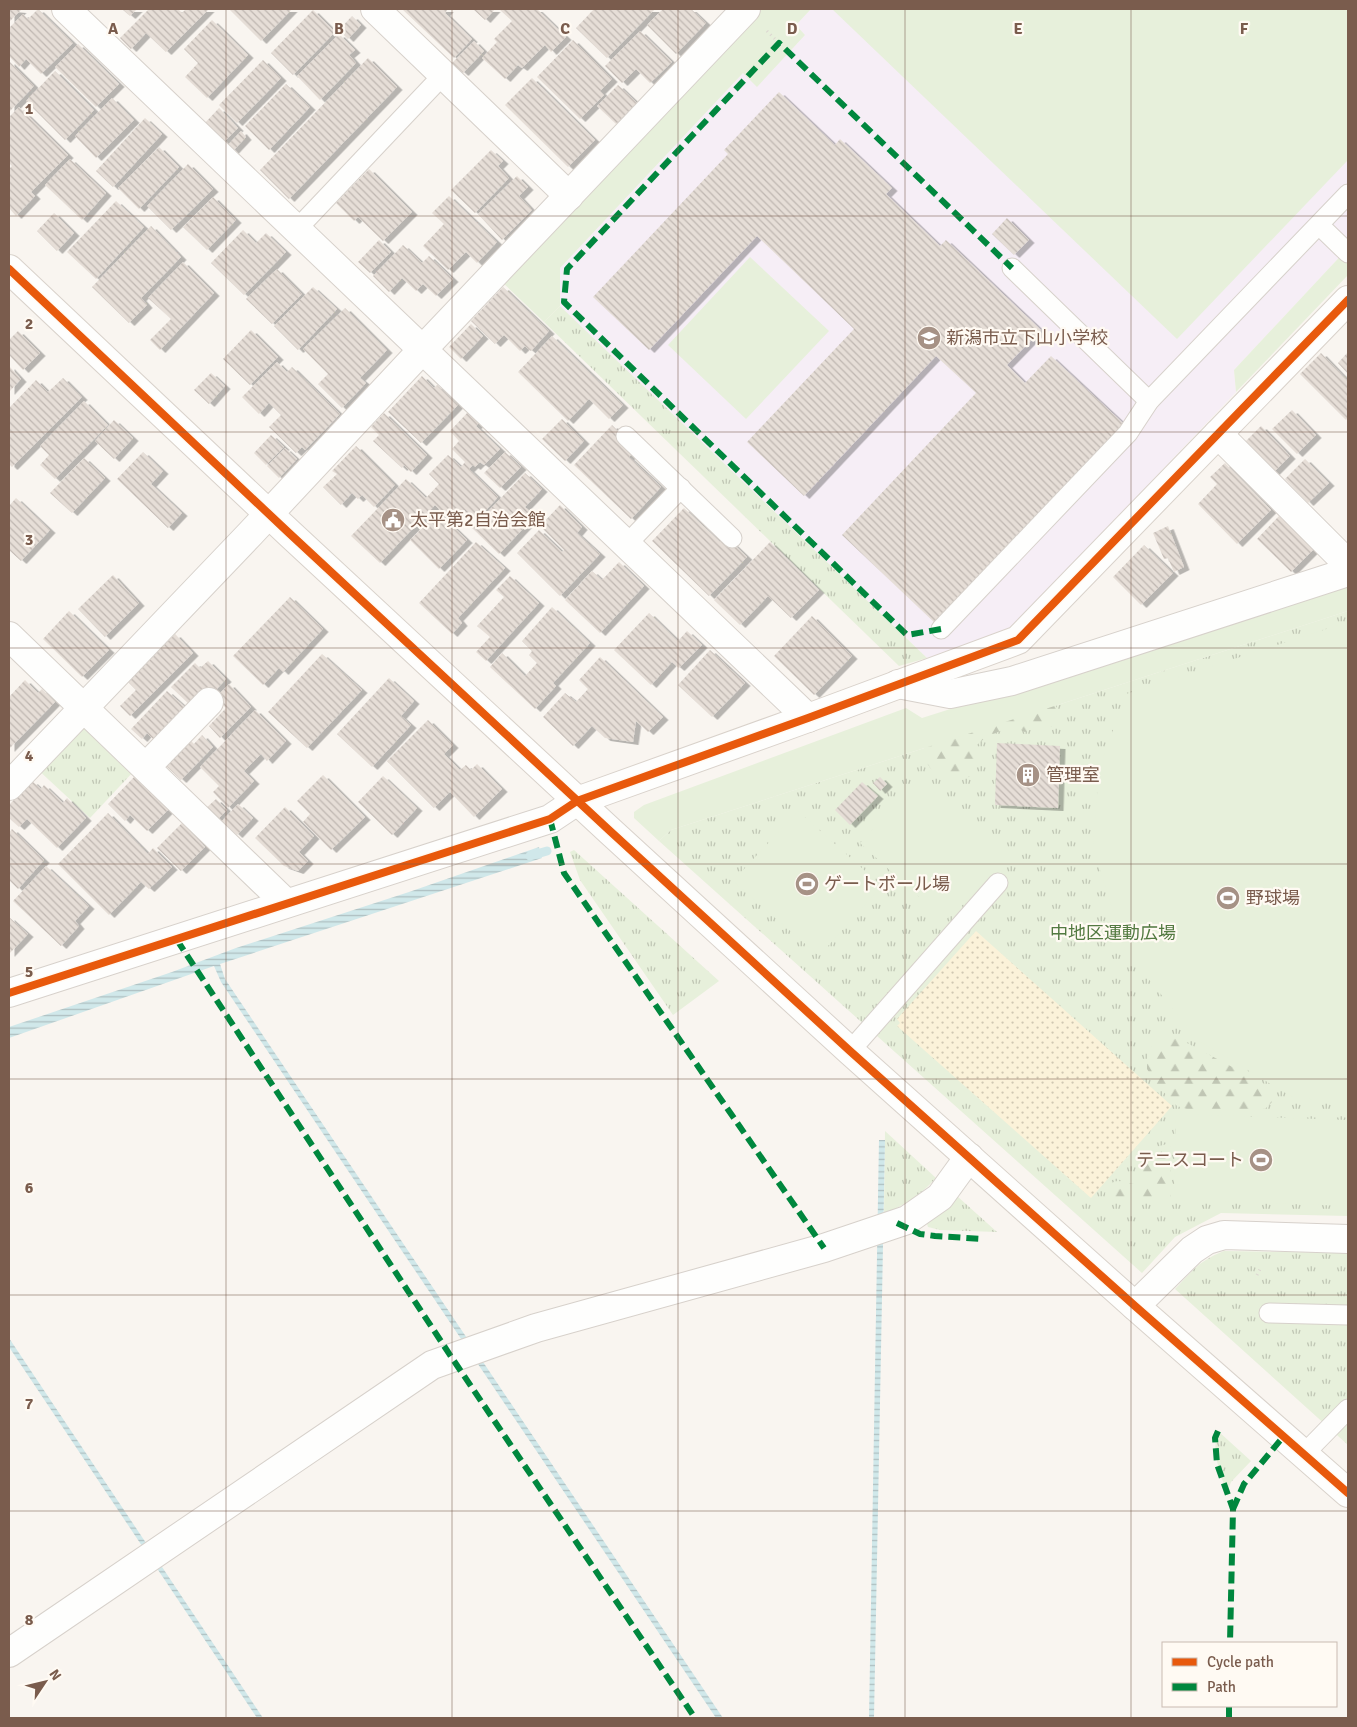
<svg xmlns="http://www.w3.org/2000/svg" width="1357" height="1727" viewBox="0 0 1357 1727" font-family="Signika,'Noto Sans JP',sans-serif">
  <style>
    .education { fill: #f6eef6 }
    .grass { fill: url(#grass-tufts) }
    .forest { fill: url(#forest-firs) }
    .sand { fill: url(#sand-dots) }
    .garden { fill: #e7f0db }
    .water { fill: url(#water-rules) }
    .lines { fill: none; stroke-linecap: round; stroke-linejoin: round }
    .stream { stroke: #d0e8ea; stroke-width: 9 }
    .building { fill: url(#building-back-hatch); filter: url(#shadow) }
    .lane-casing { stroke: #d7d1cb; stroke-width: 21 }
    .street-casing { stroke: #d7d1cb; stroke-width: 30 }
    .secondary-casing { stroke: #d9d2cb; stroke-width: 30 }
    .path { stroke: #dcd5d0; stroke-width: 3; stroke-dasharray: 1 4; stroke-linecap: butt }
    .lane { stroke: #fefefd; stroke-width: 19 }
    .street { stroke: #fefefd; stroke-width: 28 }
    .secondary { stroke: #fefefd; stroke-width: 28 }
    .quiet { stroke: #00873e; stroke-width: 6; stroke-dasharray: 12 6; stroke-linecap: butt }
    .cycleway-casing { stroke: #fffaf3; stroke-width: 11 }
    .cycleway { stroke: #e8590c; stroke-width: 8 }
    .grid { fill: none; stroke: #7a5c4d; stroke-width: 1; stroke-opacity: 0.55 }
    .labels { text-anchor: middle; stroke-width: 4.5; stroke-linejoin: round; paint-order: stroke }
    .poi-label { font-size: 18px; fill: #7a5c4d; stroke: #fffaf3; text-anchor: start }
    .park-label { font-size: 18px; fill: #537a41; stroke: #fffaf3 }
    .grid-label { font-size: 16px; text-anchor: middle; font-weight: bold; fill: #7a5c4d; stroke: #fffaf3; stroke-width: 4.5; stroke-linejoin: round; paint-order: stroke }
  </style>
  <defs>
    <pattern id="grass-tufts" width="24" height="20" patternUnits="userSpaceOnUse" patternTransform="scale(1.25)"><rect width="24" height="20" fill="#e7f0db"/><path d="M3 7l-1-3M5 7V3M7 7l1-3M15 17l-1-3M17 17v-4M19 17l1-3" fill="none" stroke="#c0c6b4"/></pattern>
    <pattern id="forest-firs" width="22" height="20" patternUnits="userSpaceOnUse" patternTransform="scale(1.25)"><rect width="22" height="20" fill="#e7f0db"/><path d="M5 1l3.5 6h-7zM16 11l3.5 6h-7z" fill="#c0c6b4"/></pattern>
    <pattern id="sand-dots" width="8" height="8" patternUnits="userSpaceOnUse" patternTransform="scale(1.25)"><rect width="8" height="8" fill="#fbf2d9"/><path d="M2 2h.1M6 6h.1" fill="none" stroke="#d0c7b2" stroke-width="1.8" stroke-linecap="round"/></pattern>
    <pattern id="water-rules" width="6" height="5" patternUnits="userSpaceOnUse" patternTransform="scale(1.25)"><rect width="6" height="5" fill="#d0e8ea"/><path d="M0 2.5h6" fill="none" stroke="#aebfc0"/></pattern>
    <pattern id="building-back-hatch" width="6" height="6" patternUnits="userSpaceOnUse" patternTransform="scale(1.25)"><rect width="6" height="6" fill="#e6ded7"/><path d="M-1 5l2 2M0 0l6 6M5-1l2 2" fill="none" stroke="#bfb7b1"/></pattern>
    <filter id="shadow"><feDropShadow dx="5.5" dy="3" stdDeviation="0" flood-color="#0004"/></filter>
  </defs>
  <rect width="100%" height="100%" fill="#f9f5f0"/>
  <!-- education -->
  <path class="education" d="M811,9H1348V248L1234,370L1236,392L1008,632L927,658L560,306V268L743,73L757,86L805,35L796,25Z"/>
  <!-- grass -->
  <g class="grass">
    <path d="M560,306L927,658L899,666L544,322Z"/>
    <path d="M1348,611V1216L1221,1213L1175,1237L1142,1273L659,841L671,830Z"/>
    <path d="M79,720L134,771L90,818L35,767Z"/>
    <path d="M574,850L719,981L673,1015L580,880L570,852Z"/>
    <path d="M885,1131L936,1178C921,1195 904,1205 884,1214Z"/>
    <path d="M957,1196L997,1232L940,1230L928,1227L927,1224L949,1206Z"/>
    <path d="M1224,1251L1348,1253V1445L1175,1289C1192,1271 1200,1260 1224,1251Z"/>
    <path d="M1218,1431L1251,1461L1231,1482L1227,1493C1220,1473 1211,1451 1218,1431Z"/>
  </g>
  <!-- forest -->
  <g class="forest">
    <path d="M1055,705C1061,713 1061,717 1055,726L1034,728L1025,732L1012,726C993,735 984,735 970,753L978,761L970,777C945,778 925,778 924,747Z"/>
    <path d="M1170,1034L1270,1087L1274,1093V1100L1266,1108L1255,1112L1190,1110L1177,1106L1156,1084L1147,1069V1053L1159,1037Z"/>
    <path d="M1167,1144L1171,1147V1199L1108,1197L1105,1194C1114,1171 1124,1186 1140,1184C1140,1163 1144,1148 1167,1144Z"/>
  </g>
  <!-- sand -->
  <path class="sand" d="M976,931L1172,1106L1091,1198L897,1026L900,1023L897,1019Z"/>
  <!-- garden -->
  <g class="garden">
    <path d="M759,9H811L796,25L805,35L757,87L743,73L560,268V306L544,322L500,280Z"/>
    <path d="M832,9H1348V160L1177,339Z"/>
    <path d="M1348,248V275L1236,392L1234,370Z"/>
    <path d="M750,257L829,331L746,419L668,345Z"/>
    <path d="M1348,583V611L671,830L659,841L634,818V812L644,805L906,708L922,718L1225,622L1229,625Z"/>
    <path d="M1348,622V1105L1291,1096L1199,1041L1125,950L1093,847L1099,769L1126,694Z"/>
    <path d="M922,774L1008,851L945,921L860,843Z"/>
    <path d="M798,811L882,886L819,956L733,881Z"/>
    <path d="M1176,1114L1348,1120V1206L1174,1200Z"/>
  </g>
  <!-- water -->
  <g class="water">
    <path d="M539,847L542,858L220,964L225,979L723,1718H716L221,982L214,966L9,1038V1027L172,972L236,948L409,892Z"/>
    <path d="M879,1140H885L874,1718H869Z"/>
    <path d="M9,1338L263,1718H257L9,1347Z"/>
  </g>
  <g class="lines">
    <!-- stream -->
    <path class="stream" d="M530,856L547,851"/>
  </g>
  <!-- building -->
  <g class="building">
    <path d="M9,9L21,10L9,22Z"/>
    <path d="M38,9L73,43L41,74L26,59L19,67L9,56V28L23,14L28,19Z"/>
    <path d="M122,9H137L130,16Z"/>
    <path d="M149,9H178L182,13L186,9H209L166,52L146,33L131,49L120,38Z"/>
    <path d="M229,9H292L261,41Z"/>
    <path d="M402,9H448L445,13L472,39L454,58Z"/>
    <path d="M473,9H495L485,20Z"/>
    <path d="M499,9H537L566,37L551,52L545,45L522,68L518,65L505,79L482,58L497,42L494,39L512,21Z"/>
    <path d="M594,9H655L607,58L576,28Z"/>
    <path d="M663,9H691L706,23L676,54L647,25Z"/>
    <path d="M313,10L335,32L293,75L271,53Z"/>
    <path d="M352,16L361,25L348,39L339,30Z"/>
    <path d="M212,20L248,55L207,98L185,77L198,63L184,49Z"/>
    <path d="M640,31L672,62L650,83L636,69L622,83L605,66Z"/>
    <path d="M339,34L355,50L349,55L356,63L320,100L297,76Z"/>
    <path d="M573,40L612,79L600,91L604,95L580,119L537,77Z"/>
    <path d="M474,41L484,51L463,73L452,63Z"/>
    <path d="M78,44L119,84L96,107L55,67Z"/>
    <path d="M368,58L397,87L289,199L260,170Z"/>
    <path d="M263,60L281,78L237,123L219,105Z"/>
    <path d="M9,61L34,86L9,112Z"/>
    <path d="M55,71L94,110L65,140L26,101Z"/>
    <path d="M532,78L595,140L568,167L505,105Z"/>
    <path d="M286,84L310,107L269,150L245,126Z"/>
    <path d="M618,85L637,103L616,124L597,106Z"/>
    <path d="M779,92L835,145L840,139L892,188L886,194L940,246L946,240L1041,330L1007,365L1025,383L1051,356L1126,426L937,625L842,535L976,393L936,356L804,496L747,442L854,329L757,236L649,350L593,297L728,154L724,150Z"/>
    <path d="M112,98L134,120L96,158L75,136Z"/>
    <path d="M19,107L68,155L31,192L35,196L16,216L9,208V169L12,166L9,163V117Z"/>
    <path d="M219,108L238,128L224,142L204,124Z"/>
    <path d="M145,118L162,134L113,187L96,171Z"/>
    <path d="M241,131L246,137L233,151L228,145Z"/>
    <path d="M159,147L179,167L139,209L118,188Z"/>
    <path d="M491,150L503,161L498,166L509,178L475,213L451,190Z"/>
    <path d="M70,159L106,193L82,220L45,185Z"/>
    <path d="M188,164L213,189L171,230L147,206Z"/>
    <path d="M369,169L412,212L383,241L358,217L354,221L336,203Z"/>
    <path d="M517,176L528,187L519,196L532,210L502,240L478,214Z"/>
    <path d="M449,196L497,242L477,263L466,252L448,270L423,246L444,224L432,213Z"/>
    <path d="M213,197L236,220L207,250L183,227Z"/>
    <path d="M116,201L144,227L96,279L67,252Z"/>
    <path d="M54,213L74,233L57,251L37,231Z"/>
    <path d="M1007,218L1029,240L1014,255L992,234Z"/>
    <path d="M151,226L181,257L141,298L147,305L129,323L92,287Z"/>
    <path d="M243,230L256,243L266,233L286,252L244,295L211,263Z"/>
    <path d="M379,240L391,252L370,273L358,262Z"/>
    <path d="M403,245L422,263L429,256L453,279L436,296L423,284L416,291L402,278L389,292L373,276Z"/>
    <path d="M183,262L214,293L160,350L150,340L171,319L148,298Z"/>
    <path d="M277,269L302,294L272,324L246,299Z"/>
    <path d="M313,287L337,309L298,350L274,326Z"/>
    <path d="M503,287L549,331L531,351L525,346L520,351L504,335L495,344L471,321Z"/>
    <path d="M345,308L387,350L360,378L366,383L342,408L318,384L328,374L303,349Z"/>
    <path d="M471,324L483,336L461,359L449,347Z"/>
    <path d="M251,330L278,357L250,385L223,359Z"/>
    <path d="M18,331L40,353L23,370L9,355V340Z"/>
    <path d="M552,336L623,405L609,419L589,399L568,421L518,372Z"/>
    <path d="M1348,352V374L1338,363Z"/>
    <path d="M1321,353L1348,381V418L1346,420L1300,374Z"/>
    <path d="M277,362L287,372L292,367L340,414L305,450L302,447L296,453L269,427L281,415L269,403L259,414L242,397Z"/>
    <path d="M9,366L21,379L9,392Z"/>
    <path d="M211,373L225,386L209,404L194,390Z"/>
    <path d="M422,376L434,388L437,385L458,405L421,443L388,412Z"/>
    <path d="M63,378L82,397L12,467L9,464V408L36,380L48,392Z"/>
    <path d="M84,401L108,425L55,479L40,465L49,455L40,446Z"/>
    <path d="M1292,410L1316,435L1297,454L1272,429Z"/>
    <path d="M469,411L480,422L476,426L500,449L484,465L480,462L475,467L473,465L469,469L498,497L477,520L469,512L464,516L460,512L455,517L450,512L446,516L435,505L380,563L351,536L406,479L426,498L439,484L429,474L448,455L461,467L465,462L452,449L459,441L450,431Z"/>
    <path d="M384,413L427,455L411,472L404,465L402,468L373,441L379,435L371,427Z"/>
    <path d="M562,419L584,441L565,461L542,439Z"/>
    <path d="M114,420L133,438L114,459L95,441Z"/>
    <path d="M612,425L636,449L629,457L661,487L631,519L574,465Z"/>
    <path d="M1261,426L1290,456L1267,479L1244,443Z"/>
    <path d="M271,435L284,447L266,465L254,453Z"/>
    <path d="M356,446L395,485L374,507L362,495L358,499L352,493L341,505L323,487L337,474L332,471Z"/>
    <path d="M285,448L297,459L279,478L267,466Z"/>
    <path d="M143,452L163,471L151,484L182,513L168,528L117,479Z"/>
    <path d="M505,452L521,467L500,488L484,473Z"/>
    <path d="M84,458L105,478L72,513L50,493Z"/>
    <path d="M1305,459L1329,483L1308,503L1285,479Z"/>
    <path d="M1225,463L1271,510L1237,544L1198,504L1217,484L1210,477Z"/>
    <path d="M525,473L542,489L525,507L535,516L499,554L472,528Z"/>
    <path d="M16,498L50,530L21,561L9,550V506Z"/>
    <path d="M560,505L582,527L577,533L600,554L560,596L517,553L539,530L562,552L564,550L540,526Z"/>
    <path d="M684,508L720,542L725,536L747,557L709,596L652,541Z"/>
    <path d="M438,512L467,540L439,569L410,540Z"/>
    <path d="M1279,516L1313,550L1291,572L1257,539Z"/>
    <path d="M1168,526L1184,567L1174,572L1168,558L1164,559L1153,533Z"/>
    <path d="M476,542L505,568L458,618L462,623L452,634L419,603Z"/>
    <path d="M770,542L819,590L791,618L768,596L740,625L714,600Z"/>
    <path d="M1144,545L1173,573L1141,605L1113,577Z"/>
    <path d="M619,562L644,586L600,633L565,600L592,571L602,580Z"/>
    <path d="M113,575L139,603L105,637L78,609Z"/>
    <path d="M510,576L539,603L486,661L476,652L490,637L477,626L504,597L496,590Z"/>
    <path d="M290,597L323,629L283,672L279,668L263,685L233,656Z"/>
    <path d="M552,607L590,643L553,683L556,686L535,709L490,667L502,653L525,676L537,663L529,655L532,651L522,641Z"/>
    <path d="M69,611L109,650L82,677L43,639Z"/>
    <path d="M649,613L678,641L687,631L702,645L679,668L672,662L651,685L614,650Z"/>
    <path d="M812,616L852,656L814,695L774,656Z"/>
    <path d="M175,634L193,653L130,716L120,706L136,690L128,682Z"/>
    <path d="M710,650L745,683L712,717L678,685Z"/>
    <path d="M322,654L362,690L307,748L268,712Z"/>
    <path d="M600,657L663,717L648,732L636,721L633,742L605,738L592,726L573,746L543,717L565,693L576,702L588,689L579,680Z"/>
    <path d="M208,661L226,679L213,693L208,688L191,706L171,687L195,663L200,668Z"/>
    <path d="M389,678L414,701L401,716L411,725L372,767L337,734Z"/>
    <path d="M25,680L38,693L42,689L55,702L9,749V697Z"/>
    <path d="M229,684L251,707L220,738L209,726L226,708L215,698Z"/>
    <path d="M167,691L186,708L155,741L147,733L142,739L131,729Z"/>
    <path d="M255,710L286,741L267,761L261,754L244,771L254,781L228,808L213,792L219,786L200,767Z"/>
    <path d="M428,720L453,745L444,754L460,770L466,765L471,770L477,764L502,789L474,817L450,792L434,808L387,761Z"/>
    <path d="M202,735L213,747L181,780L165,765L190,740L194,744Z"/>
    <path d="M997,743L1060,746L1058,808L995,805Z"/>
    <path d="M323,775L365,817L331,850L303,822L310,814L297,801Z"/>
    <path d="M135,776L169,809L147,831L130,815L125,821L108,804Z"/>
    <path d="M383,776L417,808L392,835L358,802Z"/>
    <path d="M880,777L887,784L880,791L873,783Z"/>
    <path d="M32,781L41,789L44,785L63,803L67,798L86,818L57,848L27,819L19,827L9,818V805Z"/>
    <path d="M862,782L878,796L850,825L835,810Z"/>
    <path d="M216,799L227,810L217,820L205,809Z"/>
    <path d="M238,804L253,818L237,835L222,821Z"/>
    <path d="M285,807L314,836L299,852L308,861L298,871L284,866L255,838Z"/>
    <path d="M108,813L148,854L153,848L172,867L149,889L141,882L109,915L58,864Z"/>
    <path d="M182,823L205,847L181,871L157,848Z"/>
    <path d="M12,829L44,860L18,889L9,880V833Z"/>
    <path d="M46,866L89,906L75,921L79,926L61,946L13,901Z"/>
    <path d="M9,917L28,934L9,954Z"/>
  </g>
  <g class="lines">
    <!-- lane casing -->
    <g class="lane-casing">
      <g id="lane">
        <path d="M1319,225L1348,253"/>
        <path d="M297,229L443,75"/>
        <path d="M1012,268L1149,401"/>
        <path d="M626,436L732,538"/>
        <path d="M627,544L681,488"/>
        <path d="M941,629L1128,433L1149,401L1348,194"/>
        <path d="M850,1051L998,883"/>
        <path d="M1269,1313L1348,1315"/>
        <path d="M1304,1454L1348,1409"/>
      </g>
    </g>
    <!-- street casing -->
    <g class="street-casing">
      <g id="street">
        <path d="M66,9L808,718"/>
        <path d="M375,9L569,196"/>
        <path d="M1218,434L1339,555"/>
        <path d="M9,636L286,903"/>
        <path d="M898,684L950,694L1012,681L1348,572"/>
        <path d="M146,767L209,702"/>
        <path d="M9,786L250,534L423,349L746,9"/>
        <path d="M9,993L550,819L577,801"/>
        <path d="M1135,1306L1192,1250L1207,1240L1224,1235L1348,1239"/>
        <path d="M9,1653L432,1365L536,1328L824,1248L907,1220L940,1197L969,1157"/>
      </g>
    </g>
    <!-- secondary casing -->
    <g class="secondary-casing">
      <g id="secondary">
        <path d="M9,269L289,533L610,831L850,1051L1135,1306L1348,1493"/>
        <path d="M577,801L808,718L1018,640L1348,300"/>
      </g>
    </g>
    <!-- path -->
    <g class="path">
      <path d="M767,31L779,43"/>
      <path d="M1257,1275L1261,1267"/>
    </g>
    <!-- lane -->
    <use href="#lane" class="lane"/>
    <!-- street -->
    <use href="#street" class="street"/>
    <!-- secondary -->
    <use href="#secondary" class="secondary"/>
    <!-- quiet -->
    <g class="quiet">
      <path d="M941,629L907,635L564,302L567,269L779,43L1012,268"/>
      <path d="M550,819L564,873L824,1248"/>
      <path d="M177,940L452,1358L695,1718"/>
      <path d="M897,1223L920,1234L935,1236L984,1239"/>
      <path d="M1218,1431L1215,1438L1217,1464L1233,1509L1230,1643"/>
      <path d="M1233,1509L1244,1484L1283,1437"/>
      <path d="M1229,1718V1706"/>
    </g>
    <!-- cycleway casing -->
    <g class="cycleway-casing">
      <g id="cycleway">
        <path d="M9,269L289,533L610,831L850,1051L1135,1306L1348,1493"/>
        <path d="M9,993L550,819L577,801L808,718L1018,640L1348,300"/>
      </g>
    </g>
    <!-- cycleway -->
    <use href="#cycleway" class="cycleway"/>
  </g>
  <!-- grid -->
  <path class="grid" d="M226,9V1718M452,9V1718M678,9V1718M905,9V1718M1131,9V1718M9,216H1348M9,432H1348M9,648H1348M9,864H1348M9,1079H1348M9,1295H1348M9,1511H1348"/>
  <!-- icons -->
  <defs>
    <g id="school-disc" transform="scale(1.25)"><circle r="9.5" fill="#a69286" stroke="#fffaf3"/><path d="M0-5L7-2L0 1L-7-2ZM-4 1L0 2.5L4 1V4Q0 6-4 4Z" fill="#fff"/></g>
    <g id="civic-disc" transform="scale(1.25)"><circle r="9.5" fill="#a69286" stroke="#fffaf3"/><path d="M-.6-6.5H3V-4.5H.6V-3L4-1V1h2V6H-6V1h2V-1L-.6-3ZM-1.2 2.5V6h2.4V2.5Z" fill="#fff"/></g>
    <g id="building-disc" transform="scale(1.25)"><circle r="9.5" fill="#a69286" stroke="#fffaf3"/><path d="M-4-6H4V6H1V3H-1V6H-4ZM-2.5-4.3h1.7v1.8h-1.7ZM.8-4.3h1.7v1.8H.8ZM-2.5-1h1.7V.8h-1.7ZM.8-1h1.7V.8H.8Z" fill="#fff"/></g>
    <g id="stadium-disc" transform="scale(1.25)"><circle r="9.5" fill="#a69286" stroke="#fffaf3"/><path d="M0-5a6.5 5 0 1 0 0 10a6.5 5 0 1 0 0-10ZM-3.5-1.8h7v3.6h-7Z" fill="#fff"/></g>
  </defs>
  <g fill-rule="evenodd">
    <use href="#school-disc" x="929" y="338"/>
    <use href="#civic-disc" x="393" y="520"/>
    <use href="#building-disc" x="1028" y="775"/>
    <use href="#stadium-disc" x="807" y="884"/>
    <use href="#stadium-disc" x="1228" y="898"/>
    <use href="#stadium-disc" x="1261" y="1160"/>
  </g>
  <g class="labels">
    <!-- poi labels -->
    <g class="poi-label">
      <text x="946" y="344">新潟市立下山小学校</text>
      <text x="410" y="526">太平第2自治会館</text>
      <text x="1046" y="781">管理室</text>
      <text x="824" y="890">ゲートボール場</text>
      <text x="1246" y="904">野球場</text>
      <text x="1244" y="1166" text-anchor="end">テニスコート</text>
    </g>
    <!-- park labels -->
    <g class="park-label">
      <text x="1113" y="939">中地区運動広場</text>
    </g>
  </g>
  <g class="grid-label">
    <text x="113" y="34">A</text>
    <text x="339" y="34">B</text>
    <text x="565" y="34">C</text>
    <text x="792" y="34">D</text>
    <text x="1018" y="34">E</text>
    <text x="1244" y="34">F</text>
    <text x="29" y="114">1</text>
    <text x="29" y="329">2</text>
    <text x="29" y="545">3</text>
    <text x="29" y="761">4</text>
    <text x="29" y="977">5</text>
    <text x="29" y="1193">6</text>
    <text x="29" y="1409">7</text>
    <text x="29" y="1625">8</text>
  </g>
  <!-- border -->
  <rect width="1357" height="1727" fill="none" stroke="#7a5c4d" stroke-width="20"/>
  <!-- legend -->
  <rect x="1162" y="1642" width="175" height="65" fill="#fffaf3" stroke="#cabbb1"/>
  <rect x="1172" y="1658" width="25" height="8" fill="#e8590c" stroke="#cabbb1"/>
  <text x="1207" y="1667" font-size="15" fill="#7a5c4d">Cycle path</text>
  <rect x="1172" y="1683" width="25" height="8" fill="#00873e" stroke="#cabbb1"/>
  <text x="1207" y="1692" font-size="15" fill="#7a5c4d">Path</text>
  <!-- north arrow -->
  <g transform="translate(45 1682) rotate(55)" stroke="#fffaf3" stroke-width="4" paint-order="stroke">
  <path d="M0-4L9 19L0 12L-9 19Z" fill="#7a5c4d"/>
  <text y="-8" font-size="14" font-weight="bold" text-anchor="middle" fill="#7a5c4d">N</text>
  </g>
</svg>
